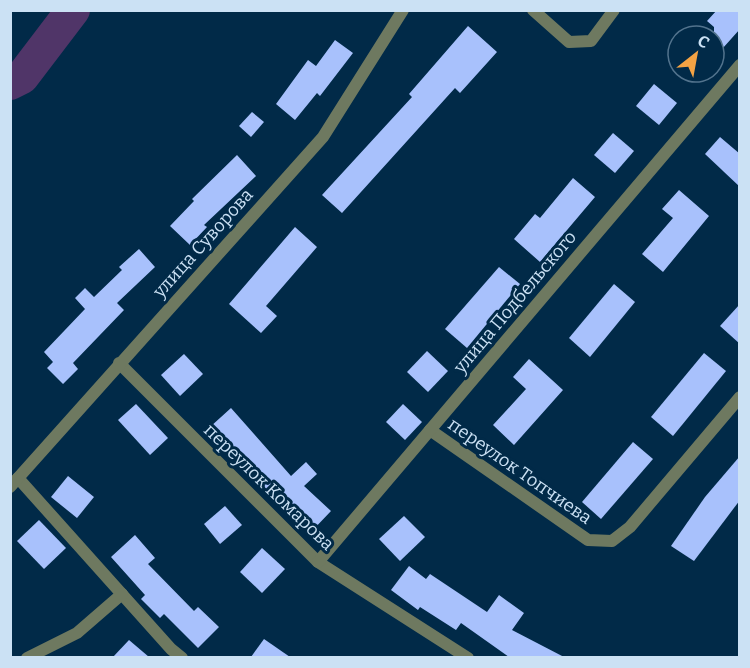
<svg xmlns="http://www.w3.org/2000/svg" width="750" height="668" viewBox="0 0 750 668" font-family="Bitter,serif">
  <style>
    .lines { fill: none; stroke-linecap: round; stroke-linejoin: round }
    .river { stroke: #503568; stroke-width: 34 }
    .building { fill: #a8c1fc }
    .street { stroke: #6e7960; stroke-width: 12 }
    .labels { text-anchor: middle; stroke-width: 6; stroke-linejoin: round; paint-order: stroke }
    .street-label { font-size: 18px; fill: #cbe1f4; stroke: #012a48 }
  </style>
  <rect width="100%" height="100%" fill="#012a48"/>
  <g class="lines">
    <!-- river -->
    <path class="river" d="M10,83L22,77L73,10"/>
  </g>
  <!-- building -->
  <g class="building">
    <path d="M717,10H740V29L714,58V27L707,21Z"/>
    <path d="M468,26L497,52L460,93L455,88L342,213L322,195L412,97L409,94Z"/>
    <path d="M335,40L353,53L320,96L317,93L295,120L276,104L308,60L316,66Z"/>
    <path d="M654,84L677,103L659,125L636,106Z"/>
    <path d="M252,112L264,122L251,137L239,126Z"/>
    <path d="M613,133L634,151L615,173L594,155Z"/>
    <path d="M720,137L740,154V187L705,154Z"/>
    <path d="M237,155L256,176L204,225L207,227L190,245L170,226L194,201L192,199Z"/>
    <path d="M573,178L595,197L540,262L514,239L535,214L540,218Z"/>
    <path d="M679,190L709,216L663,272L642,254L673,218L662,209Z"/>
    <path d="M295,227L317,247L266,306L277,316L261,333L229,304Z"/>
    <path d="M139,249L155,267L117,303L124,310L73,363L78,369L63,384L47,368L53,362L44,352L85,309L75,298L85,288L94,297L122,270L119,267Z"/>
    <path d="M499,267L520,284L467,348L445,329Z"/>
    <path d="M614,284L635,302L590,357L569,338Z"/>
    <path d="M740,304V344L720,326Z"/>
    <path d="M427,351L448,371L428,392L407,372Z"/>
    <path d="M704,353L726,371L673,436L651,417Z"/>
    <path d="M184,354L203,374L180,396L161,375Z"/>
    <path d="M529,359L563,390L514,445L493,425L526,389L513,377Z"/>
    <path d="M136,404L168,438L150,455L118,420Z"/>
    <path d="M403,404L422,422L405,440L386,422Z"/>
    <path d="M231,408L291,476L306,462L317,474L304,486L331,511L311,532L281,506L210,427Z"/>
    <path d="M633,442L653,459L601,519L582,502Z"/>
    <path d="M740,456V500L694,561L671,546L705,497Z"/>
    <path d="M68,476L94,497L77,518L51,497Z"/>
    <path d="M225,506L242,525L220,544L204,524Z"/>
    <path d="M404,516L425,537L400,561L379,539Z"/>
    <path d="M39,520L66,548L44,569L17,541Z"/>
    <path d="M135,535L155,558L148,564L194,611L198,607L219,627L198,648L164,614L160,618L141,599L145,595L111,557Z"/>
    <path d="M262,548L285,569L262,593L240,572Z"/>
    <path d="M409,566L426,579L430,574L487,612L499,595L524,613L512,630L564,657H509L461,623L456,630L420,607L418,610L391,590Z"/>
    <path d="M264,639L290,657H251Z"/>
    <path d="M129,640L149,657H113Z"/>
  </g>
  <g class="lines">
    <!-- street -->
    <g class="street">
      <path d="M533,10L569,42L591,41L614,10"/>
      <path d="M119,363L318,562L468,658"/>
      <path d="M430,430L588,540L612,541L630,527L740,397"/>
      <path d="M18,478L171,649L182,658"/>
      <path d="M10,487L323,137L403,10"/>
      <path d="M318,562L740,65"/>
      <path d="M27,658L77,633L122,594"/>
    </g>
  </g>
  <g class="labels">
    <!-- street labels -->
    <g class="street-label">
      <text transform="translate(203 243) rotate(-48)" y="6">улица Суворова</text>
      <text transform="translate(515 302) rotate(-50)" y="6">улица Подбельского</text>
      <text transform="translate(520 471) rotate(35)" y="6">переулок Топчиева</text>
      <text transform="translate(269 487) rotate(44)" y="6">переулок Комарова</text>
    </g>
  </g>
  <!-- border -->
  <rect width="750" height="668" fill="none" stroke="#cbe1f4" stroke-width="24"/>
  <!-- north arrow -->
  <g transform="translate(696 54) rotate(31)"><circle r="28" fill="#012a48" stroke="#52738d" stroke-width="1.5"/>
  <path d="M0-4.5L10 22L0 15L-10 22Z" fill="#f4a344"/>
  <text y="-9" font-size="16" font-weight="bold" text-anchor="middle" fill="#cbe1f4">С</text>
  </g>
</svg>
